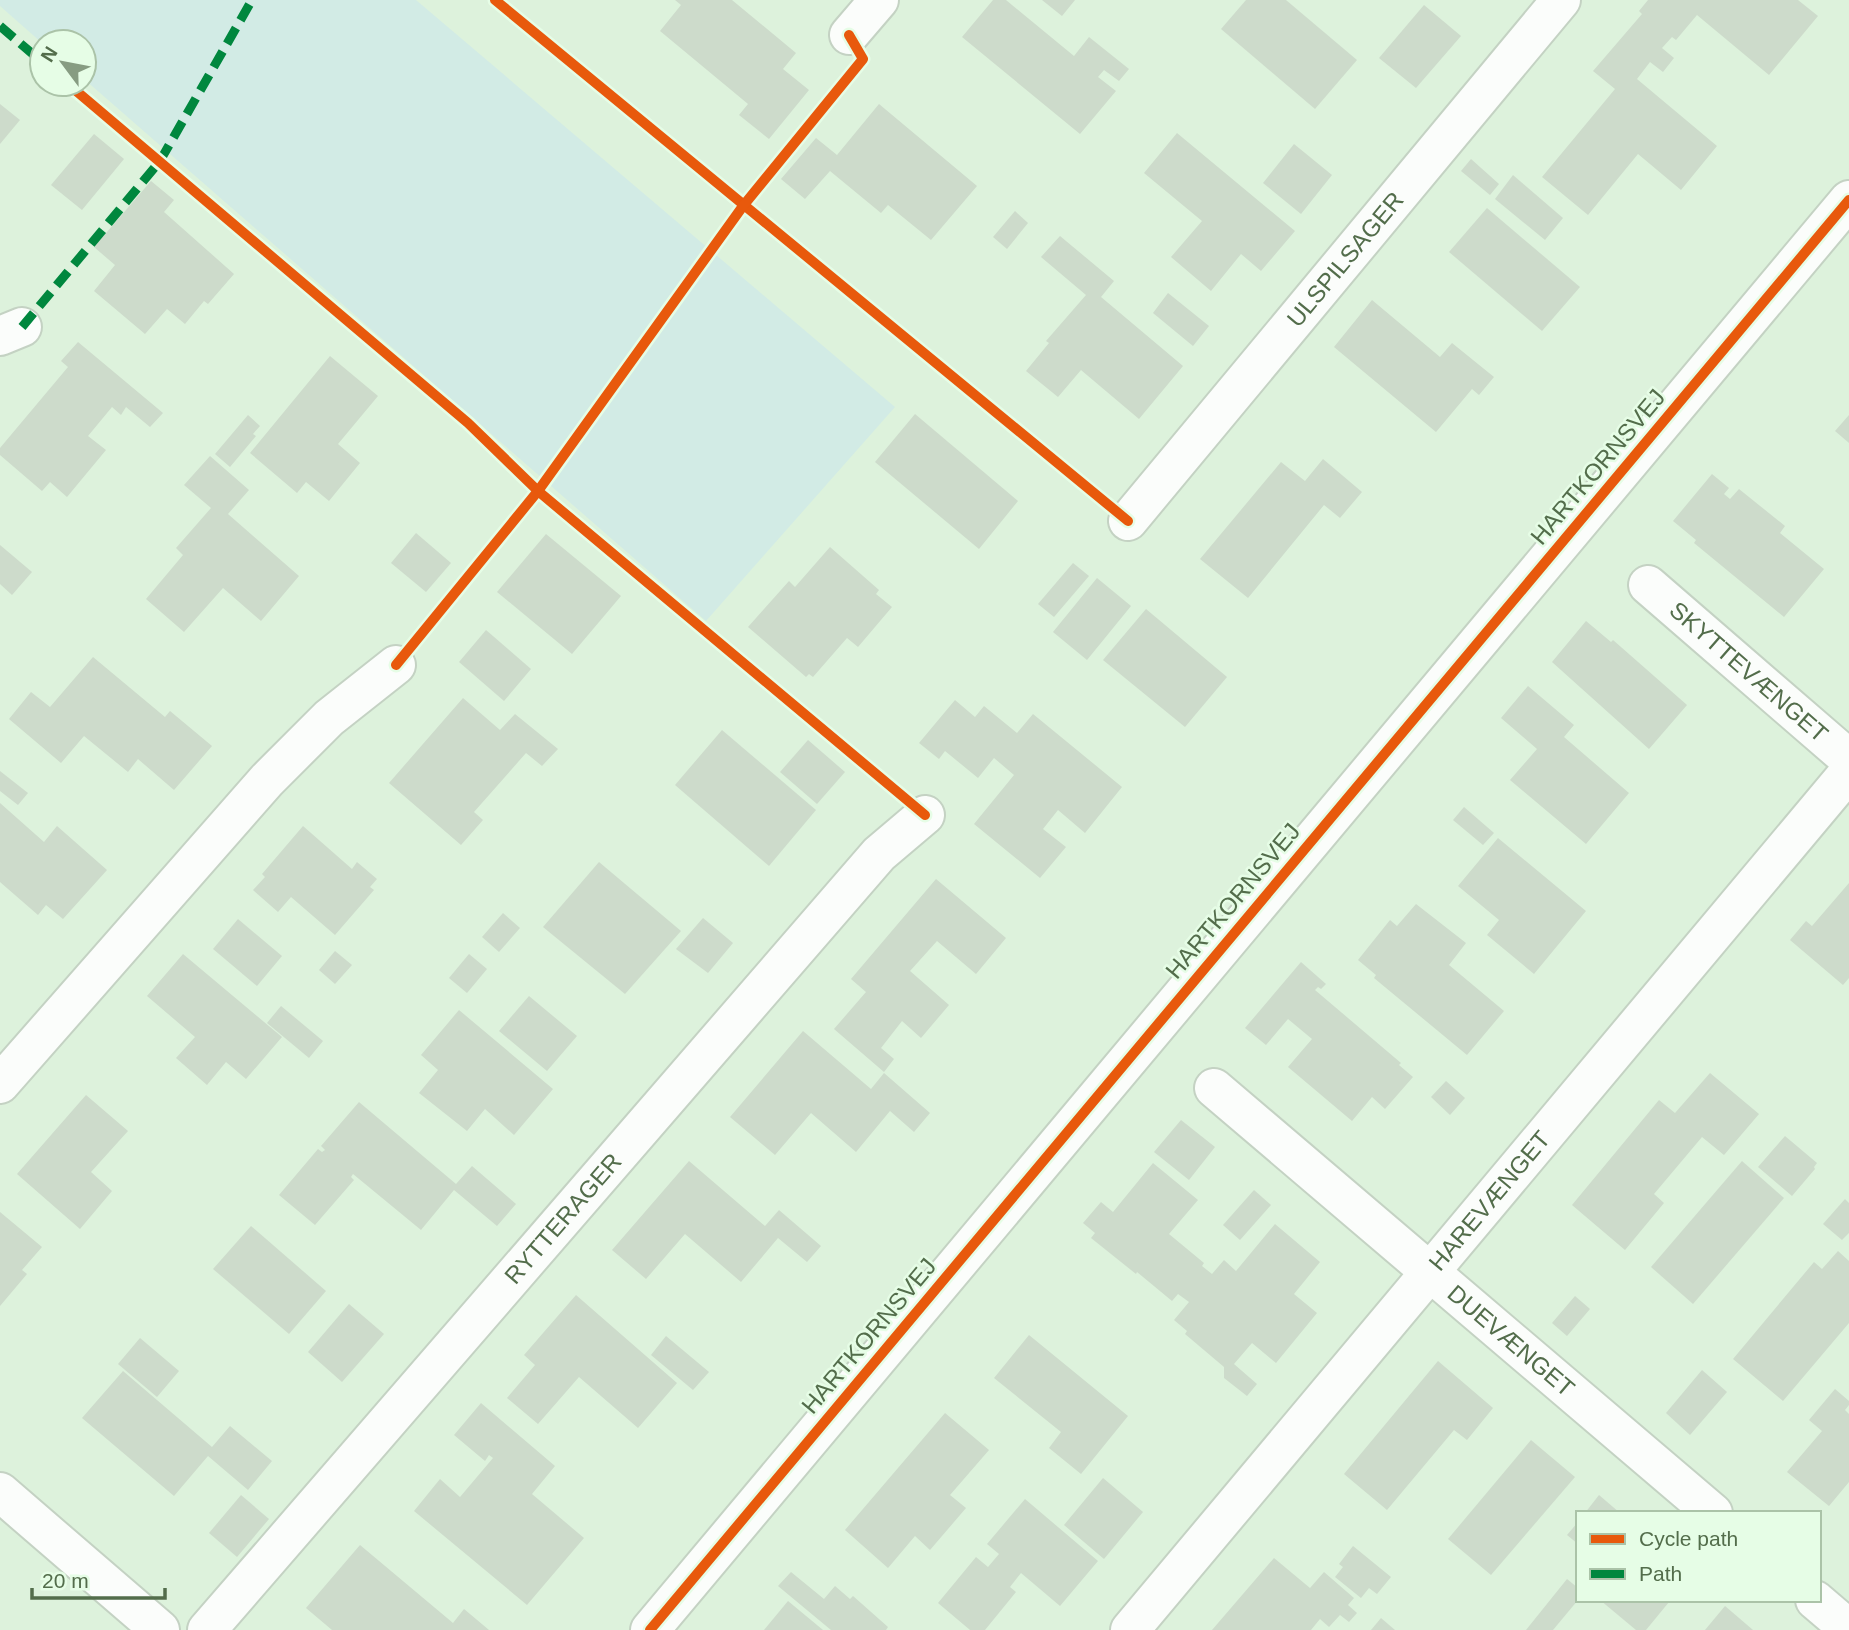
<svg xmlns="http://www.w3.org/2000/svg" width="1849" height="1630" viewBox="0 0 1849 1630" font-family="Arial,sans-serif">
  <style>
    .residential { fill: #ddf2dc; fill-rule: evenodd }
    .green { fill: #d2ebe5 }
    .building { fill: #cddbcb }
    .lines { fill: none; stroke-linecap: round; stroke-linejoin: round }
    .minor-casing { stroke: #c4d2c3; stroke-width: 42 }
    .minor { stroke: #fbfdfb; stroke-width: 38 }
    .quiet { stroke: #00873e; stroke-width: 9; stroke-dasharray: 18 9; stroke-linecap: butt }
    .cycleway-casing { stroke: #e6fde6; stroke-width: 15 }
    .cycleway { stroke: #e8590c; stroke-width: 10 }
    .labels { text-anchor: middle; stroke-width: 5; stroke-linejoin: round; paint-order: stroke }
    .street-label { font-size: 24px; fill: #536d4b; stroke: #e6fde6 }
  </style>
  <rect width="100%" height="100%" fill="#e7f3e7"/>
  <!-- residential -->
  <path class="residential" d="M0,0H1849V1630H0ZM42,42H84V84H42ZM1578,1513H1819V1600H1578Z"/>
  <!-- green -->
  <path class="green" d="M0,0H416L895,407L706,621L84,79V42L42,43L0,6Z"/>
  <!-- building -->
  <g class="building">
    <path d="M675,0H732L796,53L783,69L809,90L769,139L739,115L748,104L660,31L681,5Z"/>
    <path d="M993,0H1006L1074,56L1089,37L1129,69L1119,81L1104,70L1098,77L1116,91L1080,134L962,37Z"/>
    <path d="M1042,0H1075L1062,16Z"/>
    <path d="M1246,0H1286L1357,60L1315,109L1221,29Z"/>
    <path d="M1648,0H1798L1818,16L1769,75L1697,15L1676,40L1672,37L1662,48L1674,58L1663,72L1650,62L1637,79L1717,146L1681,190L1638,154L1588,215L1542,177L1615,89L1593,71L1642,14L1639,11Z"/>
    <path d="M1424,5L1461,36L1416,88L1379,58Z"/>
    <path d="M0,104L20,120L0,144Z"/>
    <path d="M879,104L977,186L931,240L888,205L881,213L830,171L805,199L781,179L816,138L837,155Z"/>
    <path d="M1177,133L1295,231L1261,271L1241,254L1211,291L1171,257L1202,221L1144,173Z"/>
    <path d="M94,134L124,159L82,210L51,185Z"/>
    <path d="M1294,144L1332,175L1301,214L1263,183Z"/>
    <path d="M1471,159L1499,184L1490,195L1461,171Z"/>
    <path d="M1513,175L1563,218L1545,240L1495,199Z"/>
    <path d="M151,181L174,200L164,212L234,274L208,304L204,301L185,324L167,309L145,334L94,291L115,265L94,247Z"/>
    <path d="M1487,208L1580,287L1542,331L1449,252Z"/>
    <path d="M1015,211L1028,223L1007,249L993,237Z"/>
    <path d="M1060,236L1114,281L1101,297L1183,366L1139,419L1081,370L1058,397L1026,371L1049,343L1046,341L1086,295L1041,257Z"/>
    <path d="M1168,293L1209,326L1193,346L1153,313Z"/>
    <path d="M1372,300L1440,357L1452,343L1494,377L1479,395L1472,389L1436,432L1334,347Z"/>
    <path d="M78,342L163,413L150,427L126,407L121,415L112,407L88,436L106,450L67,497L50,482L42,491L0,455V448L68,367L61,361Z"/>
    <path d="M330,356L378,396L338,444L360,463L329,501L306,482L297,493L250,453Z"/>
    <path d="M915,414L1018,501L979,549L875,462Z"/>
    <path d="M248,415L260,426L253,434L256,436L230,467L215,454Z"/>
    <path d="M1849,415V443L1835,431Z"/>
    <path d="M210,456L249,490L228,514L299,576L261,621L223,588L184,632L146,599L183,555L176,548L211,508L184,485Z"/>
    <path d="M1323,459L1362,492L1340,518L1324,505L1248,598L1200,559L1281,462L1305,481Z"/>
    <path d="M1712,474L1729,488L1724,494L1730,499L1739,489L1785,526L1780,533L1824,569L1784,617L1694,543L1696,540L1673,521Z"/>
    <path d="M416,533L451,563L426,592L391,563Z"/>
    <path d="M546,534L621,596L572,654L497,592Z"/>
    <path d="M0,545L32,572L12,595L0,584Z"/>
    <path d="M830,547L879,590L876,594L892,607L858,647L847,638L813,677L809,674L806,677L748,627L789,581L795,587Z"/>
    <path d="M1073,563L1089,576L1054,617L1038,604Z"/>
    <path d="M1097,578L1131,606L1087,660L1053,632Z"/>
    <path d="M1146,609L1227,677L1185,727L1103,660Z"/>
    <path d="M1586,621L1611,642L1613,640L1687,705L1649,749L1552,662Z"/>
    <path d="M486,630L531,669L504,701L459,662Z"/>
    <path d="M93,657L165,717L170,711L212,746L174,790L138,759L128,772L84,736L61,763L9,719L31,692L50,707Z"/>
    <path d="M1528,686L1574,725L1564,737L1629,793L1586,844L1510,780L1537,749L1501,718Z"/>
    <path d="M463,698L500,730L515,714L558,749L542,766L526,753L474,812L483,820L461,845L389,783Z"/>
    <path d="M955,700L975,717L984,706L1017,733L1033,714L1122,787L1085,833L1058,810L1043,829L1066,847L1040,878L974,824L1014,775L994,758L978,778L945,751L939,759L919,743Z"/>
    <path d="M722,730L816,810L769,866L675,785Z"/>
    <path d="M808,740L845,772L817,804L780,772Z"/>
    <path d="M0,771L28,793L18,805L0,791Z"/>
    <path d="M0,803L44,842L57,826L107,870L63,919L46,905L38,915L0,882Z"/>
    <path d="M1464,807L1494,833L1483,845L1453,820Z"/>
    <path d="M303,826L352,869L357,862L377,879L370,887L374,890L335,935L291,897L278,912L253,890L265,877L262,874Z"/>
    <path d="M1498,838L1586,911L1534,974L1487,935L1499,920L1458,886Z"/>
    <path d="M599,862L681,931L625,994L543,927Z"/>
    <path d="M936,879L1006,938L976,974L937,941L910,971L949,1005L921,1038L902,1021L881,1048L894,1059L884,1072L834,1029L866,992L851,979Z"/>
    <path d="M1849,883V978L1843,985L1790,940L1806,921L1812,926Z"/>
    <path d="M1416,904L1466,943L1449,965L1504,1011L1467,1055L1374,978L1376,975L1358,960L1390,920L1397,926Z"/>
    <path d="M503,913L520,928L499,952L482,937Z"/>
    <path d="M703,918L733,943L708,973L676,949Z"/>
    <path d="M238,919L282,956L257,986L213,949Z"/>
    <path d="M335,951L352,965L335,984L319,970Z"/>
    <path d="M183,954L282,1037L246,1079L226,1062L207,1085L176,1058L195,1037L147,996Z"/>
    <path d="M469,954L487,969L467,993L449,978Z"/>
    <path d="M1301,962L1326,984L1321,989L1318,987L1315,990L1401,1063L1399,1065L1413,1077L1385,1109L1372,1097L1352,1121L1288,1067L1312,1039L1288,1019L1266,1045L1245,1028Z"/>
    <path d="M529,996L577,1036L547,1071L499,1031Z"/>
    <path d="M281,1006L323,1041L309,1058L267,1023Z"/>
    <path d="M459,1010L553,1089L514,1135L485,1109L467,1131L419,1093L438,1070L421,1055Z"/>
    <path d="M803,1031L871,1089L884,1073L930,1113L914,1132L890,1111L856,1152L811,1113L775,1155L730,1117Z"/>
    <path d="M1710,1073L1759,1114L1724,1155L1702,1137L1654,1194L1664,1203L1625,1250L1572,1205L1659,1100L1675,1113Z"/>
    <path d="M1446,1081L1465,1098L1450,1115L1431,1097Z"/>
    <path d="M86,1095L128,1131L91,1172L112,1191L80,1229L17,1174Z"/>
    <path d="M359,1102L456,1184L472,1166L516,1204L497,1226L454,1190L421,1230L353,1174L351,1177L354,1180L315,1225L279,1195L318,1149L322,1152L325,1150L321,1146Z"/>
    <path d="M1181,1120L1215,1147L1189,1180L1154,1152Z"/>
    <path d="M1785,1136L1817,1163L1814,1167L1815,1169L1792,1196L1758,1167Z"/>
    <path d="M689,1161L765,1226L779,1210L821,1246L807,1262L778,1238L741,1282L685,1234L646,1279L612,1250Z"/>
    <path d="M1742,1161L1784,1198L1693,1304L1651,1267Z"/>
    <path d="M1153,1163L1198,1200L1169,1234L1204,1263L1202,1266L1212,1274L1224,1260L1236,1271L1275,1224L1320,1262L1294,1294L1317,1313L1276,1363L1252,1343L1234,1364L1257,1384L1247,1396L1224,1378V1367L1185,1334L1187,1331L1174,1320L1189,1302L1178,1294L1172,1301L1137,1272L1136,1274L1091,1238L1095,1233L1083,1223L1101,1202L1113,1212Z"/>
    <path d="M1254,1190L1271,1205L1240,1240L1223,1225Z"/>
    <path d="M1845,1199L1849,1203V1233L1842,1240L1823,1224Z"/>
    <path d="M0,1212L42,1247L22,1270L27,1274L0,1306Z"/>
    <path d="M251,1226L326,1291L289,1334L213,1269Z"/>
    <path d="M1838,1251L1849,1261V1323L1783,1401L1733,1359L1814,1262L1822,1269Z"/>
    <path d="M576,1295L677,1383L638,1428L579,1377L538,1424L507,1398L535,1365L524,1355Z"/>
    <path d="M1575,1296L1590,1309L1567,1336L1552,1323Z"/>
    <path d="M349,1304L384,1334L342,1382L308,1352Z"/>
    <path d="M1029,1335L1128,1416L1081,1474L1049,1448L1061,1432L994,1378Z"/>
    <path d="M666,1336L709,1372L693,1390L651,1355Z"/>
    <path d="M140,1338L179,1371L157,1397L118,1364Z"/>
    <path d="M1438,1361L1493,1408L1467,1440L1454,1430L1387,1510L1344,1474Z"/>
    <path d="M1702,1370L1727,1392L1690,1435L1666,1413Z"/>
    <path d="M123,1371L212,1447L230,1426L272,1461L248,1490L208,1456L174,1496L82,1418Z"/>
    <path d="M1835,1389L1849,1401V1405L1845,1410L1849,1414V1482L1829,1506L1787,1472L1822,1431L1809,1420Z"/>
    <path d="M481,1403L555,1466L532,1494L584,1538L527,1605L414,1511L440,1479L460,1497L493,1458L489,1455L485,1461L454,1435Z"/>
    <path d="M945,1413L989,1450L950,1495L966,1508L930,1550L915,1536L888,1568L845,1530Z"/>
    <path d="M1531,1440L1575,1477L1491,1575L1448,1539Z"/>
    <path d="M1103,1478L1143,1512L1104,1559L1064,1525Z"/>
    <path d="M241,1495L269,1519L237,1557L209,1533Z"/>
    <path d="M1599,1495L1620,1513H1585Z"/>
    <path d="M1025,1499L1098,1561L1060,1606L1021,1573L1010,1587L1016,1592L985,1630H970L938,1603L976,1557L988,1567L999,1554L987,1544Z"/>
    <path d="M1578,1522V1544L1567,1535Z"/>
    <path d="M360,1545L453,1623L464,1609L489,1630H332L306,1608Z"/>
    <path d="M1353,1546L1391,1577L1377,1594L1369,1588L1361,1598L1335,1577L1343,1567L1339,1564Z"/>
    <path d="M1274,1558L1310,1588L1324,1572L1354,1598L1348,1605L1357,1613L1349,1622L1340,1615L1329,1627L1320,1619L1311,1630H1212Z"/>
    <path d="M791,1572L824,1599L835,1586L850,1599L853,1596L888,1627L886,1630H831L778,1586Z"/>
    <path d="M1567,1579L1578,1588V1600L1553,1630H1526Z"/>
    <path d="M1600,1600H1668L1669,1602L1646,1630H1636Z"/>
    <path d="M788,1601L823,1630H764Z"/>
    <path d="M1725,1606L1753,1630H1705Z"/>
    <path d="M1381,1618L1395,1630H1371Z"/>
  </g>
  <g class="lines">
    <!-- minor casing -->
    <g class="minor-casing">
      <g id="minor">
        <path d="M849,35L879,0"/>
        <path d="M0,336L22,327"/>
        <path id="s1" d="M1128,521L1561,0"/>
        <path id="s2" d="M1648,585L1849,759"/>
        <path d="M0,1084L267,780L329,718L396,665"/>
        <path id="s3" d="M1214,1088L1713,1513"/>
        <path d="M0,1492L160,1630"/>
        <path d="M1815,1600L1849,1629"/>
        <path id="s4" d="M207,1630L879,854L925,815"/>
        <path d="M650,1630L1849,200"/>
        <path id="s5" d="M1130,1630L1849,772"/>
      </g>
    </g>
    <!-- minor -->
    <use href="#minor" class="minor"/>
    <!-- quiet -->
    <g class="quiet">
      <path d="M0,26L42,62"/>
      <path d="M22,327L160,161L252,0"/>
    </g>
    <!-- cycleway casing -->
    <g class="cycleway-casing">
      <g id="cycleway">
        <path d="M495,0L1128,521"/>
        <path d="M68,84L468,423L538,491L925,815"/>
        <path d="M396,665L538,491L743,206L863,59L849,35"/>
        <path d="M650,1630L1849,200"/>
      </g>
    </g>
    <!-- cycleway -->
    <use href="#cycleway" class="cycleway"/>
  </g>
  <g class="labels">
    <!-- street labels -->
    <g class="street-label">
      <text dy="8" stroke="none"><textPath href="#s1" startOffset="340">ULSPILSAGER</textPath></text>
      <text transform="translate(1598 467) rotate(-50)" y="8">HARTKORNSVEJ</text>
      <text dy="8" stroke="none"><textPath href="#s2" startOffset="133">SKYTTEVÆNGET</textPath></text>
      <text transform="translate(1233 901) rotate(-50)" y="8">HARTKORNSVEJ</text>
      <text dy="8" stroke="none"><textPath href="#s5" startOffset="560">HAREVÆNGET</textPath></text>
      <text dy="8" stroke="none"><textPath href="#s4" startOffset="544">RYTTERAGER</textPath></text>
      <text transform="translate(869 1336) rotate(-50)" y="8">HARTKORNSVEJ</text>
      <text dy="8" stroke="none"><textPath href="#s3" startOffset="390">DUEVÆNGET</textPath></text>
    </g>
  </g>
  <!-- legend -->
  <rect x="1576" y="1511" width="245" height="91" fill="#e6fde6" stroke="#abc3a8" stroke-width="2"/>
  <rect x="1590" y="1534" width="35" height="10" fill="#e8590c" stroke="#abc3a8" stroke-width="2"/>
  <text x="1639" y="1546" font-size="21" fill="#536d4b">Cycle path</text>
  <rect x="1590" y="1569" width="35" height="10" fill="#00873e" stroke="#abc3a8" stroke-width="2"/>
  <text x="1639" y="1581" font-size="21" fill="#536d4b">Path</text>
  <!-- north arrow -->
  <g transform="translate(63 63) rotate(302)"><circle r="33" fill="#e6fde6" stroke="#abc3a8" stroke-width="2"/>
  <path d="M0-5L12 26L0 18L-12 26Z" fill="#879c82"/>
  <text y="-10" font-size="19" font-weight="bold" text-anchor="middle" fill="#536d4b">N</text>
  </g>
  <!-- scale -->
  <path d="M32 1588v10h133v-10" fill="none" stroke="#536d4b" stroke-width="3.5"/>
  <text x="42" y="1588" font-size="21" fill="#536d4b" stroke="#e6fde6" stroke-width="5" paint-order="stroke">20 m</text>
</svg>
